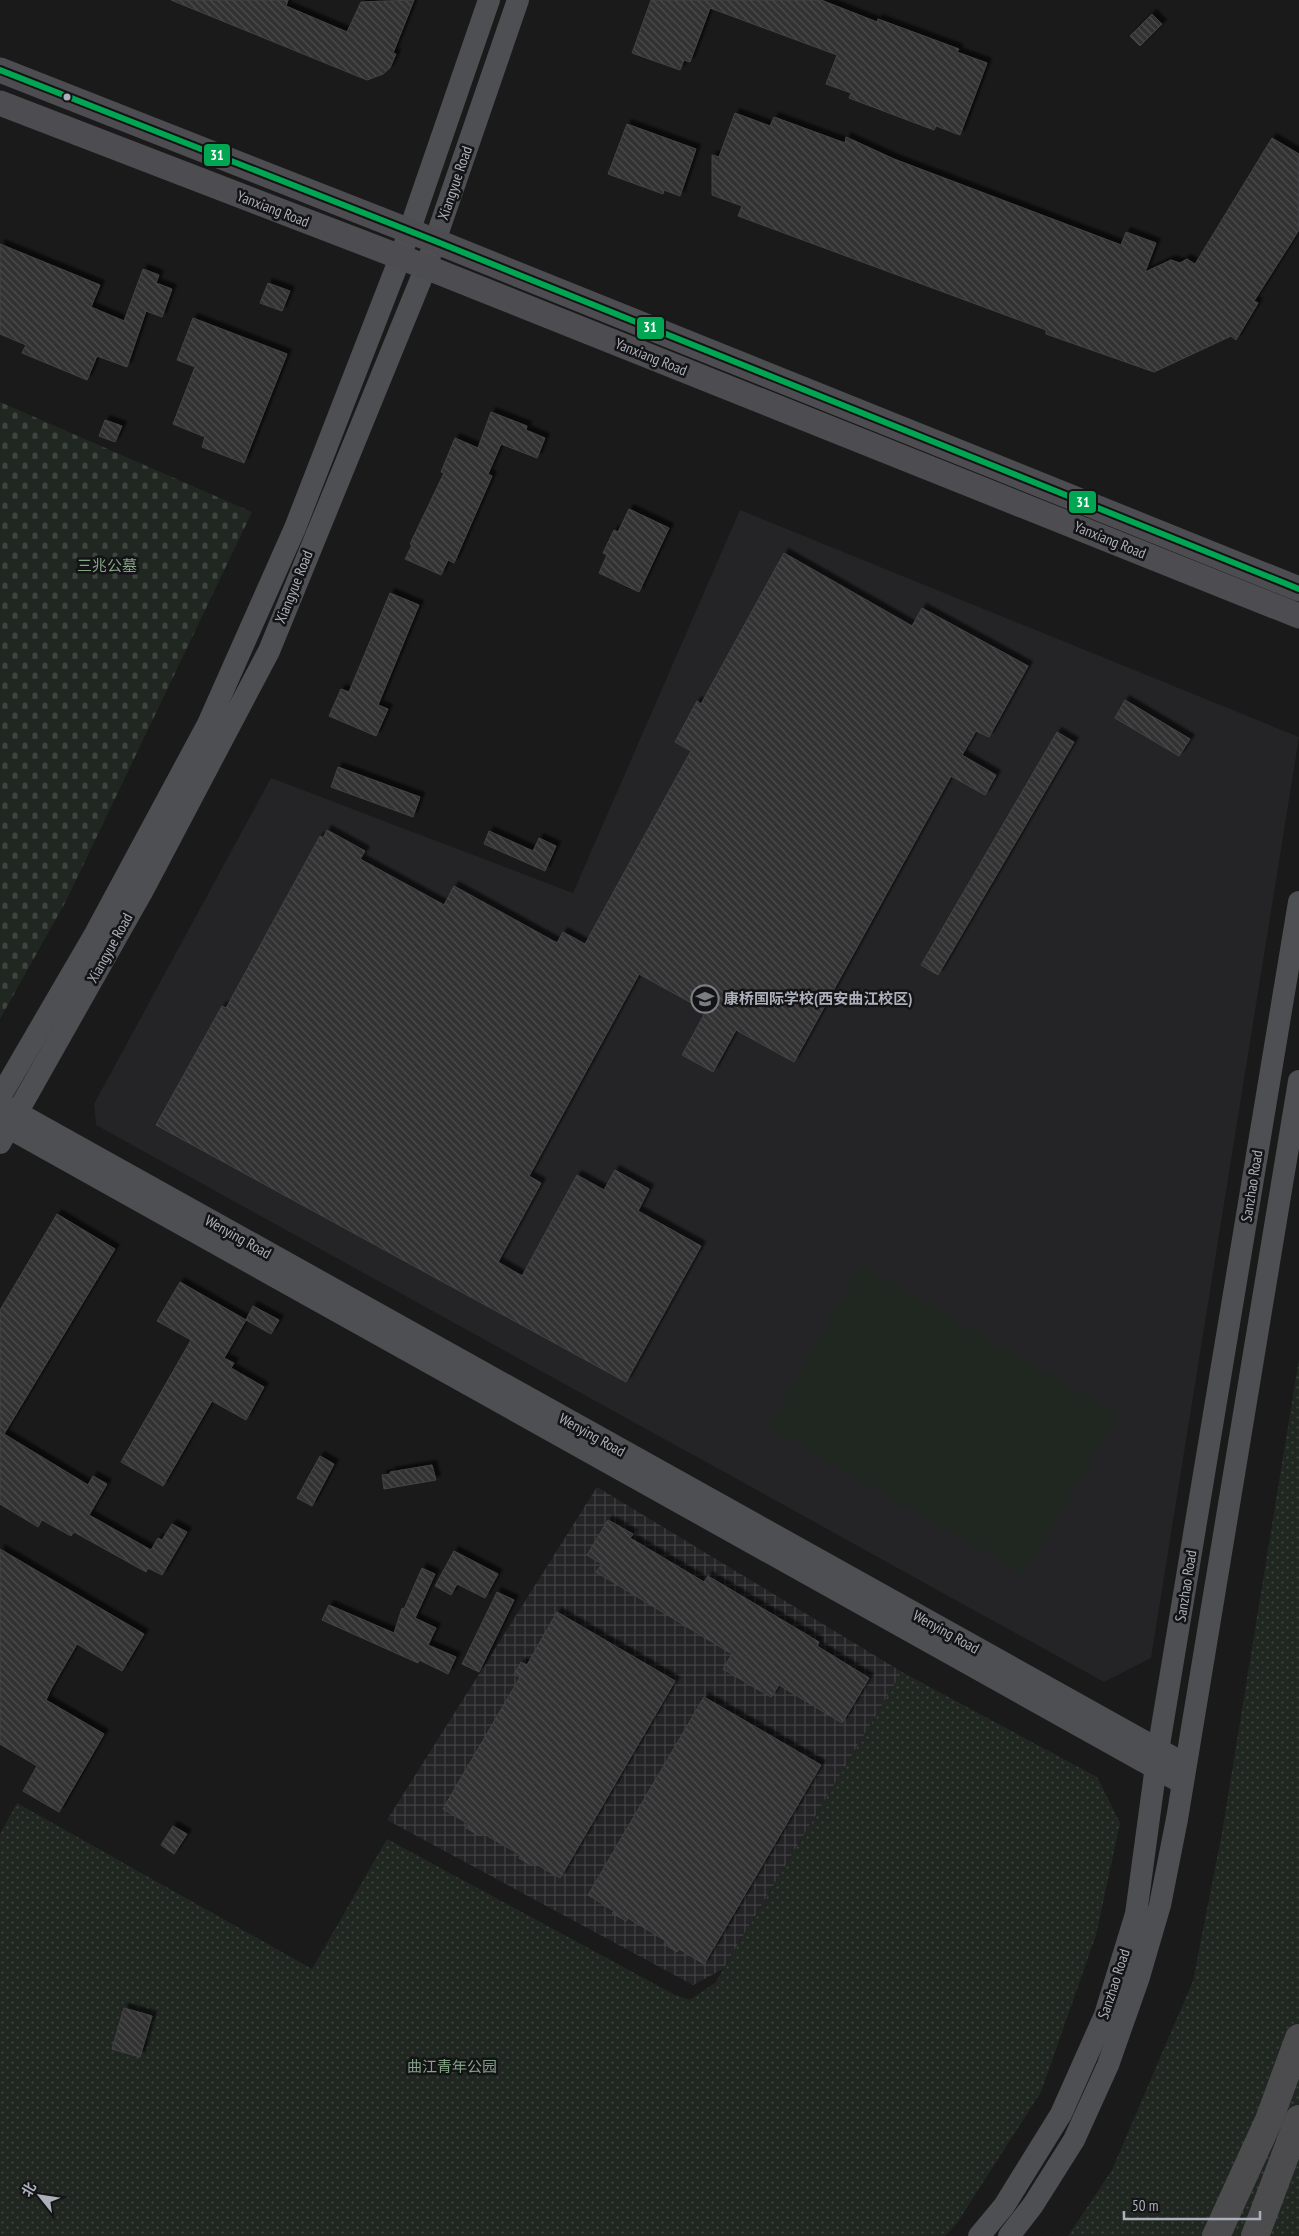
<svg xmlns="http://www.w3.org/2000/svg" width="1299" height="2236" viewBox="0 0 1299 2236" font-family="'PT Sans Narrow','Noto Sans SC',sans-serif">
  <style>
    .built { fill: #242426 }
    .industrial { fill: url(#industrial-grid) }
    .green { fill: url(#green-dots) }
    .cemetery { fill: url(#cemetery-stones) }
    .pitch { fill: #202721 }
    .building { fill: url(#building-back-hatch); stroke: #424346; filter: url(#shadow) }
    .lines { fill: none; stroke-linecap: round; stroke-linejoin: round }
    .tertiary { stroke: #4e4f53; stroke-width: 22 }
    .secondary { stroke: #4d4d51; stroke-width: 25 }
    .motorway { stroke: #4c4c4f; stroke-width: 28 }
    .bus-1-casing { stroke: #141416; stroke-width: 10 }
    .bus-1 { stroke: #00a651; stroke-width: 6 }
    .bus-dot { fill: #acb0ba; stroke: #141416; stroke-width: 2 }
    .labels { text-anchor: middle; stroke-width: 5; stroke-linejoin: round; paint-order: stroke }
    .street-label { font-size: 15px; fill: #acb0ba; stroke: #141416 }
    .park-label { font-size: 15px; fill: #84a486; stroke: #141416 }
    .poi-label { font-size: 15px; font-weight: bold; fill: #acb0ba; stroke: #141416; text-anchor: start }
    .line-badge { stroke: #141416; stroke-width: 2 }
    .badge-label { font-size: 14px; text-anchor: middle; font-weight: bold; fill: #fff }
  </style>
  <defs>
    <pattern id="industrial-grid" width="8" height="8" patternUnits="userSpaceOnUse" patternTransform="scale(1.25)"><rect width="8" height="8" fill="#242426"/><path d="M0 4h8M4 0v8" fill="none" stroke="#414143"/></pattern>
    <pattern id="green-dots" width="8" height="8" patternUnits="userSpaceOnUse" patternTransform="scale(1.25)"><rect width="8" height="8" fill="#202721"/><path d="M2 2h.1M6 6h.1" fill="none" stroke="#3e443f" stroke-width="1.8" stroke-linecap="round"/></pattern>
    <pattern id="cemetery-stones" width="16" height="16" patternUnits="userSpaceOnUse" patternTransform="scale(1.25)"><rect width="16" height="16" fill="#202721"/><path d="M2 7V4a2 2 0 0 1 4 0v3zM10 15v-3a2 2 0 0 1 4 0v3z" fill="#3e443f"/></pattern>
    <pattern id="building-back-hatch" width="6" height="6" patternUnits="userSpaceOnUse" patternTransform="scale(1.25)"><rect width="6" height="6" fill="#323232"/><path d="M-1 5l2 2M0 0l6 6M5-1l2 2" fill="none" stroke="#4d4d4e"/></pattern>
    <filter id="shadow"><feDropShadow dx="4.5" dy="-4.5" stdDeviation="1" flood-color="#0009"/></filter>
  </defs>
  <rect width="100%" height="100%" fill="#1a1a1a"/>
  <!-- built -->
  <path class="built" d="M740,510L1299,737L1151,1658L1104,1682L96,1125L94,1104L271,778L573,893Z"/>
  <!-- industrial -->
  <path class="industrial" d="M597,1487L902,1672L723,1969L693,1985L387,1820Z"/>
  <!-- green -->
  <g class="green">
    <path d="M1299,1359V2236H1068L1112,2170L1193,1981L1222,1833Z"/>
    <path d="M902,1672L1097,1777L1120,1823L1096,1935L1041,2092L957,2223L945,2236H0V1834L17,1803L312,1969L387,1839L675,1995L690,2000L715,1983Z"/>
  </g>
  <!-- cemetery -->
  <path class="cemetery" d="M0,402L252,512L66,901L0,1019Z"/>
  <!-- pitch -->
  <path class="pitch" d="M861,1265L1118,1414L1024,1575L768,1427Z"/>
  <!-- building -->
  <g class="building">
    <path d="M171,0H288L286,6L347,32L361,2L414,0L393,53L396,54L390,68L383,74L367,80Z"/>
    <path d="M651,0H821L877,22L878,19L959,49L957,52L987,63L960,135L936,126L934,130L849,98L851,93L826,84L837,55L710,8L690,62L684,60L680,70L632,53Z"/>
    <path d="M1152,14L1162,24L1140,46L1130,36Z"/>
    <path d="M735,113L770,126L774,117L845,143L846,137L894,159L1121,245L1126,232L1156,243L1145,272L1171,260L1180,263L1187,259L1195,264L1272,138L1299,154V230L1254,301L1258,303L1236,340L1231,336L1154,372L1046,334V330L738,216L742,206L712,195V155L719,157Z"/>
    <path d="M627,124L696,149L680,196L664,190L663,194L608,174Z"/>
    <path d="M0,244L100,285L91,307L124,321L143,269L159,275L156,283L172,289L162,317L146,311L127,367L97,356L87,380L22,353L26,345L0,334Z"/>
    <path d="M268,283L290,291L282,311L260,303Z"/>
    <path d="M193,318L287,354L244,463L202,447L205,437L173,424L195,367L177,360Z"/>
    <path d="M491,412L527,426L526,430L545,438L537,458L501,444L488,474L492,476L454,563L448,560L441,575L405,559L412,545L410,544L444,473L441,472L455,438L478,448Z"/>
    <path d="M105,420L122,426L115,442L99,436Z"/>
    <path d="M629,509L669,528L639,592L599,573L607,555L603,553L614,530L618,532Z"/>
    <path d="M784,553L912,626L922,608L1028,666L989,737L976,731L962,755L996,775L985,795L951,776L794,1062L736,1030L713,1072L682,1055L706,1011L639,974L529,1176L541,1183L498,1262L522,1276L577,1175L604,1190L615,1170L649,1189L638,1211L701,1246L626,1382L156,1125L222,1006L226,1008L320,836L323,838L327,830L365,851L360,859L444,905L454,886L557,943L563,932L585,944L691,751L675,742L697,701L701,704Z"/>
    <path d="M390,593L419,605L378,705L388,709L376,736L329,716L341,689L349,692Z"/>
    <path d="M1125,700L1190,739L1179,756L1115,718Z"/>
    <path d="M1057,732L1074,742L938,975L921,965Z"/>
    <path d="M338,767L420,797L413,817L331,787Z"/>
    <path d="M489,831L533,851L539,838L556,846L545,871L484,844Z"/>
    <path d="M57,1214L115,1249L4,1434L88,1485L93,1476L107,1484L89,1515L151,1550L158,1538L162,1540L172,1524L187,1532L162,1575L148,1568L146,1572L74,1532L71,1536L42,1520L38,1527L0,1504V1310Z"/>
    <path d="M180,1282L246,1320L253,1306L279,1320L271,1334L246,1320L224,1358L234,1363L231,1368L264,1387L246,1420L212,1401L163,1486L121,1462L191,1340L157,1321Z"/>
    <path d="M320,1456L334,1464L312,1506L297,1498Z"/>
    <path d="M432,1465L436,1480L384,1489L382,1475L391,1474L390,1472Z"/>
    <path d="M608,1520L633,1534L630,1538L704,1582L708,1576L819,1642L817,1646L869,1678L842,1723L779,1685L771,1697L723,1669L732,1654L596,1572L602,1564L587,1555Z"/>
    <path d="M0,1549L144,1634L122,1671L77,1644L51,1689L46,1700L104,1734L59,1812L23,1791L37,1766L0,1744Z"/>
    <path d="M454,1551L498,1574L485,1598L457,1584L451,1595L435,1586Z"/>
    <path d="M422,1568L435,1574L415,1618L436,1628L428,1645L456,1657L448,1674L419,1660L418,1663L322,1620L329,1605L394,1633L402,1608L404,1609Z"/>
    <path d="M497,1592L514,1600L479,1672L462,1664Z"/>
    <path d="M557,1612L675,1681L560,1878L534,1863L532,1866L519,1858L521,1855L482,1833L480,1836L466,1828L469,1824L443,1809L520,1677L514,1674L521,1662L527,1665Z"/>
    <path d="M704,1697L821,1765L704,1964L679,1949L677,1952L664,1944L666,1941L628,1918L626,1921L612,1913L614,1911L588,1895Z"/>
    <path d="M173,1826L187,1834L174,1854L161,1845Z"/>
    <path d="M124,2008L152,2016L140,2057L112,2049Z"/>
  </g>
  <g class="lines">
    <!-- tertiary -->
    <g class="tertiary">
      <path d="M0,1097L95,934L208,724L295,528L400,258L489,0"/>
      <path d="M0,1103L1185,1764"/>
      <path d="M0,1123L1182,1783"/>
      <path d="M0,1143L143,890L269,651L426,267L518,0"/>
      <path d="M979,2236L1004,2206L1061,2114L1105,2015L1136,1914L1158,1751L1299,902"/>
      <path d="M1009,2236L1033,2205L1074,2140L1108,2065L1139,1977L1160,1905L1177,1819L1299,1081"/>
    </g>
    <!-- secondary -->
    <g class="secondary">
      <path d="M0,70L435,241L1299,589"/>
      <path d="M0,103L426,267L1299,616"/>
    </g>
    <!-- motorway -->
    <g class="motorway">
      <path d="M1216,2236L1269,2120L1299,2038"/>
      <path d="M1255,2236L1299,2119"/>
    </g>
    <!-- bus-1 casing -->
    <g class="bus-1-casing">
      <path id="bus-1" d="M0,70L435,241L1299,589"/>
    </g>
    <!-- bus-1 -->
    <use href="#bus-1" class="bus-1"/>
  </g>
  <!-- icons -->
  <defs>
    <g id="school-ring" transform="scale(1.4375)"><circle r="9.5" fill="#141416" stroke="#797c82" stroke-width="1.5"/><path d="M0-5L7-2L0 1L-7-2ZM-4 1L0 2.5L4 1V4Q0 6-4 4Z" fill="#797c82"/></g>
  </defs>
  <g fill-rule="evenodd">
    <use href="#school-ring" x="705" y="999"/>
  </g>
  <!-- markers -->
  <circle class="bus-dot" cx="67" cy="97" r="4.5"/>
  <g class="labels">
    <!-- street labels -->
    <g class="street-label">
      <text transform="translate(455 183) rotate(-71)" y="5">Xiangyue Road</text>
      <text transform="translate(273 209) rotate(21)" y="5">Yanxiang Road</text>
      <text transform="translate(651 357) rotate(22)" y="5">Yanxiang Road</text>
      <text transform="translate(1110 540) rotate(22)" y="5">Yanxiang Road</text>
      <text transform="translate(294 587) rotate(-68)" y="5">Xiangyue Road</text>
      <text transform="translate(110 948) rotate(-61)" y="5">Xiangyue Road</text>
      <text transform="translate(1252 1186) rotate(-81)" y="5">Sanzhao Road</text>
      <text transform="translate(238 1237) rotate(29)" y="5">Wenying Road</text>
      <text transform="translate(592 1435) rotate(29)" y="5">Wenying Road</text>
      <text transform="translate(1186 1586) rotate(-81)" y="5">Sanzhao Road</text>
      <text transform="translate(946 1632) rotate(29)" y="5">Wenying Road</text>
      <text transform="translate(1114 1984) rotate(-72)" y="5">Sanzhao Road</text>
    </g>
    <!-- park labels -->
    <g class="park-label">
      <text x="107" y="571">三兆公墓</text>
      <text x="452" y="2072">曲江青年公园</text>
    </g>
    <!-- poi labels -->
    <g class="poi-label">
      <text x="724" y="1004">康桥国际学校(西安曲江校区)</text>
    </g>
  </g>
  <g class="line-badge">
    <rect x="203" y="143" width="28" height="24" rx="5" fill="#00a651"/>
    <rect x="636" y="316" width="29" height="24" rx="5" fill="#00a651"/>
    <rect x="1068" y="490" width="29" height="24" rx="5" fill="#00a651"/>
  </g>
  <g class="badge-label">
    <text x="217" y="160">31</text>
    <text x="650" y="332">31</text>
    <text x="1083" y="507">31</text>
  </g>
  <!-- north arrow -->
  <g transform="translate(40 2196) rotate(300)" stroke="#141416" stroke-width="4" paint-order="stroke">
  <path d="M0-4L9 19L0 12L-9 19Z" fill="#acb0ba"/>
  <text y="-8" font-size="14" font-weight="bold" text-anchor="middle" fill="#acb0ba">北</text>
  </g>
  <!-- scale -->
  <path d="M1124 2211v8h136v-8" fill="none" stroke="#acb0ba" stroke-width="2.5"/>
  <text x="1132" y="2211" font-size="15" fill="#acb0ba" stroke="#141416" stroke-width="4" paint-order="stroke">50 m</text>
</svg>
